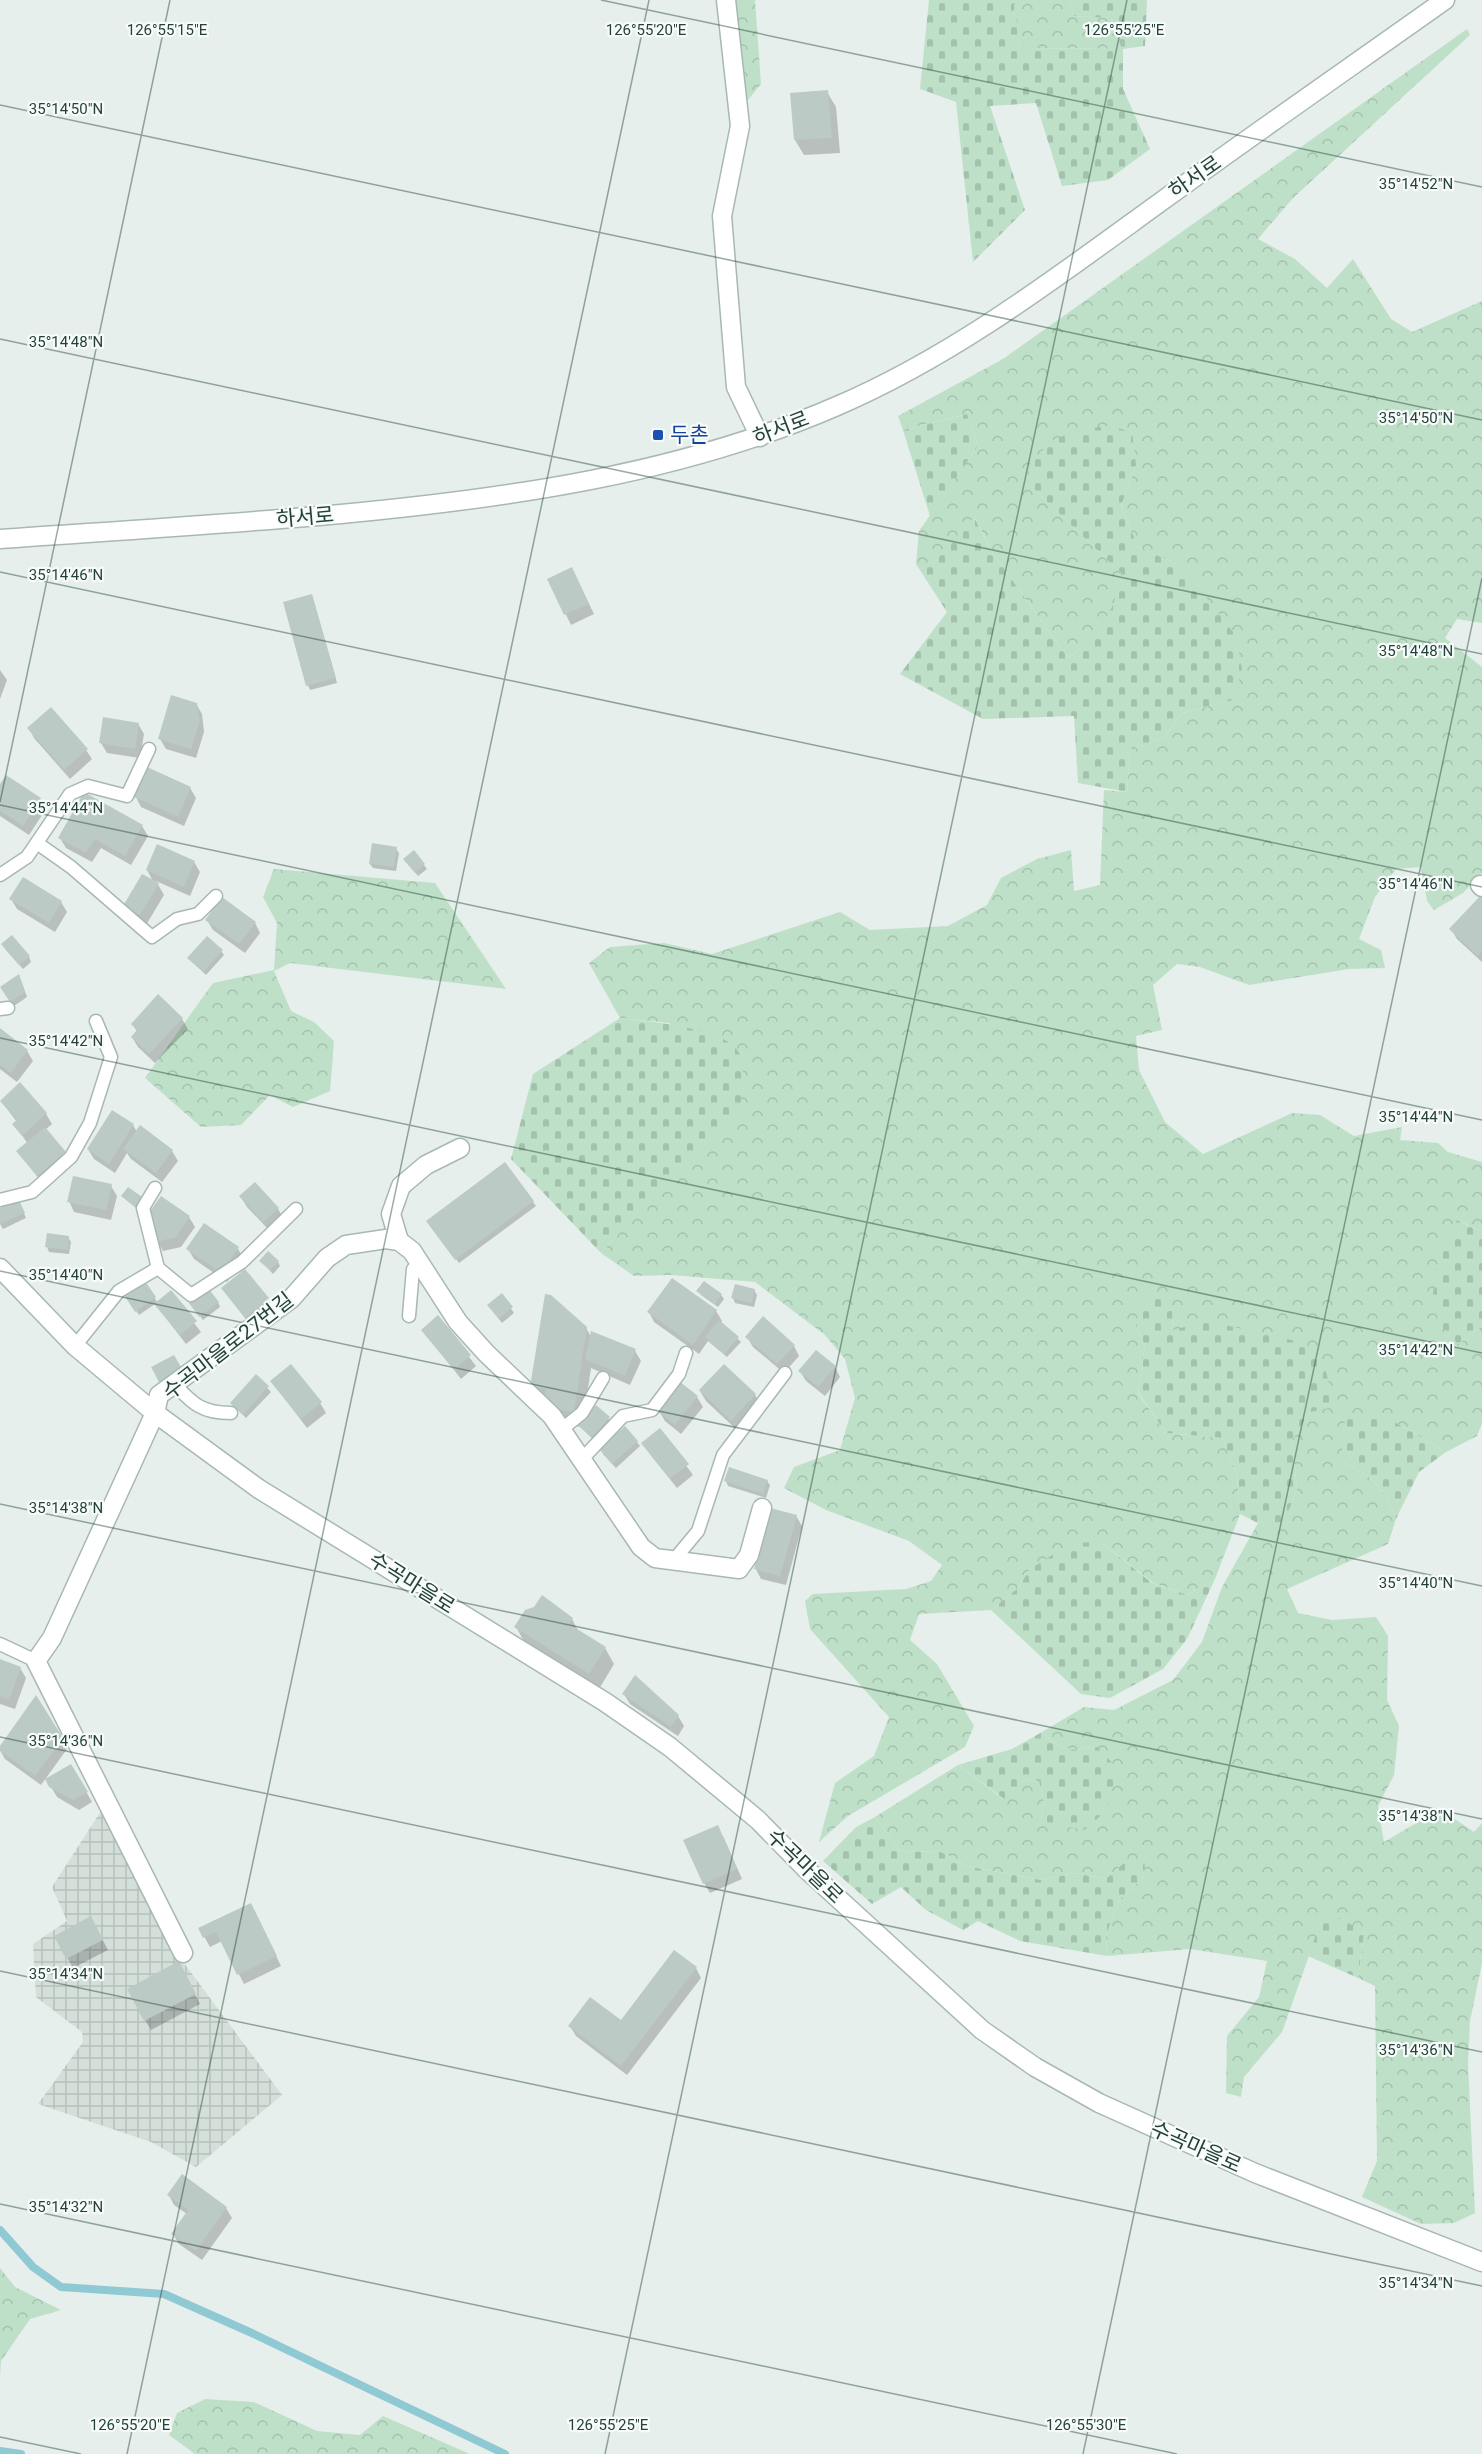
<svg xmlns="http://www.w3.org/2000/svg" width="1482" height="2454" viewBox="0 0 1482 2454" font-family="Roboto,'Noto Sans KR',sans-serif">
  <style>
    .industrial { fill: url(#industrial-grid) }
    .forest { fill: url(#forest-crowns) }
    .cemetery { fill: url(#cemetery-stones) }
    .shadow { fill: #0003 }
    .lines { fill: none; stroke-linecap: round; stroke-linejoin: round }
    .stream { stroke: #8ec9d4; stroke-width: 8 }
    .building { fill: #bbcac4 }
    .service-casing { stroke: #a8b8b2; stroke-width: 15 }
    .minor-casing { stroke: #a8b8b2; stroke-width: 21 }
    .tertiary-casing { stroke: #a8b8b2; stroke-width: 21 }
    .service { stroke: #fff; stroke-width: 12 }
    .minor { stroke: #fff; stroke-width: 18 }
    .tertiary { stroke: #fff; stroke-width: 18 }
    .ticks { fill: none; stroke: #24423a; stroke-width: 1.5; stroke-opacity: 0.45 }
    .transit-dot { fill: #1a4fb4; stroke: #f7fbf9; stroke-width: 2 }
    .labels { text-anchor: middle; stroke-width: 4.5; stroke-linejoin: round; paint-order: stroke }
    .street-label { font-size: 21px; fill: #24423a; stroke: #f7fbf9 }
    .transit-label { font-size: 21px; fill: #164399; stroke: #f7fbf9; text-anchor: start }
    .ticks-label { font-size: 15px; text-anchor: middle; fill: #24423a; stroke: #f7fbf9; stroke-width: 4.5; stroke-linejoin: round; paint-order: stroke }
  </style>
  <defs>
    <pattern id="industrial-grid" width="8" height="8" patternUnits="userSpaceOnUse" patternTransform="scale(1.5)"><rect width="8" height="8" fill="#d4dfda"/><path d="M0 4h8M4 0v8" fill="none" stroke="#b6c1bc"/></pattern>
    <pattern id="forest-crowns" width="20" height="18" patternUnits="userSpaceOnUse" patternTransform="scale(1.5)"><rect width="20" height="18" fill="#bfe0c8"/><path d="M2 6a3 3 0 1 1 6 0M12 15a3 3 0 1 1 6 0" fill="none" stroke="#a4c1ad"/></pattern>
    <pattern id="cemetery-stones" width="16" height="16" patternUnits="userSpaceOnUse" patternTransform="scale(1.5)"><rect width="16" height="16" fill="#bfe0c8"/><path d="M2 7V4a2 2 0 0 1 4 0v3zM10 15v-3a2 2 0 0 1 4 0v3z" fill="#a4c1ad"/></pattern>
  </defs>
  <rect width="100%" height="100%" fill="#e6efeb"/>
  <!-- industrial -->
  <path class="industrial" d="M101,1811L178,1955L282,2095L196,2167L151,2142L38,2104L83,2042L82,2032L36,1997L33,1944L67,1921L52,1887Z"/>
  <!-- forest -->
  <g class="forest">
    <path d="M736,0H755L761,84L747,101Z"/>
    <path d="M1015,0H1068L1074,16L1111,18L1123,49L1023,48L1014,12Z"/>
    <path d="M1467,29L1470,35L1293,198L1258,239L1295,259L1327,288L1353,259L1391,319L1412,332L1482,301V623L1457,619L1445,638L1482,667V873L1463,893L1434,910L1427,901L1421,867L1396,869L1375,897L1359,939L1381,950L1385,968L1349,969L1249,985L1200,967L1177,964L1153,985L1162,1030L1136,1036L1139,1070L1165,1122L1203,1154L1292,1113L1320,1115L1354,1136L1402,1127L1400,1140L1438,1143L1448,1152L1482,1162V1232L1458,1220V1344L1479,1328H1482V1423L1477,1436L1446,1452L1393,1421L1342,1461C1377,1481 1380,1482 1396,1519L1388,1544L1287,1589L1298,1613L1332,1620L1376,1617L1388,1636L1387,1700L1399,1726L1394,1775L1378,1806L1384,1842L1440,1809L1474,1832L1482,1823V1963L1470,2021L1468,2064L1475,2213L1454,2223L1421,2224L1362,2197L1377,2161L1375,1986L1358,1978L1364,1933L1321,1922L1282,2032L1244,2077L1241,2097L1226,2093L1227,2036L1259,1997L1267,1961L1190,1949L1107,1956L1106,1935L1119,1900L1144,1877L1126,1861L1106,1879L1075,1873L1041,1880L967,1866L939,1851L901,1852L875,1817L958,1765L1003,1799L1025,1779L1039,1781L1044,1802L1041,1820L1097,1747C1070,1751 1063,1752 1042,1732L1084,1707L1114,1710L1173,1680L1202,1642L1222,1587L1258,1523L1284,1521L1297,1490L1292,1440L1310,1412L1173,1331L1172,1308L1136,1326L1145,1345L1138,1393L1166,1433L1222,1438L1237,1475L1240,1514L1215,1579L1188,1595L1153,1583L1101,1542L1030,1569L1018,1588L991,1610L919,1614L910,1640L937,1664L974,1726L965,1747L848,1816L819,1842L835,1783L874,1756L889,1717L810,1629L805,1601L813,1594L906,1589L931,1581L942,1565L909,1541L826,1510L784,1488L794,1467L840,1450L855,1398L845,1359L825,1335L755,1282L671,1275L634,1276L601,1253L709,1135L739,1113L669,1023L620,1018L589,963L610,947L664,943L712,954L840,912L870,930L948,926L987,905L1001,878L1037,859L1071,850L1074,891L1100,885L1104,790L1127,792L1130,750L1164,738L1182,713L1233,700L1182,566L1138,547L1121,506L1136,465L1036,491L1122,574L1117,601L1096,636L1068,658L992,552L975,518L933,564H916L919,531L978,446L967,414L903,430L898,416L1003,359Z"/>
    <path d="M274,869L435,883L506,989L290,963L274,971L291,1011L314,1022L334,1041L330,1091L293,1107L270,1095L241,1125L201,1127L145,1078L213,983L274,970L277,923L263,897Z"/>
    <path d="M0,2268L15,2287L61,2310L30,2319L1,2361L0,2376Z"/>
    <path d="M205,2399L254,2402L317,2431L360,2435L383,2416L470,2454H195L169,2435L177,2413Z"/>
  </g>
  <!-- cemetery -->
  <g class="cemetery">
    <path d="M929,0H1015L1014,12L1024,48L1122,49L1111,18L1074,16L1068,0H1147L1145,46L1123,49V89L1150,149L1108,180L1062,186L1036,103L990,106L1025,210L973,262L956,102L920,89Z"/>
    <path d="M967,414L978,446L930,516L903,430Z"/>
    <path d="M1110,426L1132,432L1136,465L1121,506L1138,547L1182,566L1236,636L1242,670L1233,700L1182,713L1164,738L1130,750L1127,792L1078,783L1074,716L983,719L900,674L947,612L916,564H933L974,517L992,552L1068,658C1099,636 1115,611 1122,574L1036,491L1026,469L1051,441L1080,429Z"/>
    <path d="M620,1018C645,1021 729,1028 739,1053C747,1073 742,1093 739,1113L709,1136L601,1253L511,1159L533,1074Z"/>
    <path d="M1457,1220L1482,1232V1328H1479L1458,1344L1439,1324L1433,1293L1439,1255Z"/>
    <path d="M1161,1291L1172,1308L1173,1330L1207,1321L1305,1343L1325,1367L1334,1407L1310,1412L1292,1440L1297,1490L1284,1522L1258,1523L1240,1514L1237,1475L1222,1438L1166,1433L1138,1392L1145,1345L1136,1326L1140,1303Z"/>
    <path d="M1349,1414L1393,1421L1446,1452L1419,1472L1396,1519C1380,1482 1377,1481 1342,1461V1428Z"/>
    <path d="M1101,1542L1152,1583L1188,1595L1215,1579L1187,1639L1163,1669L1110,1698L1081,1694L991,1610L1018,1588L1030,1569L1072,1543Z"/>
    <path d="M1042,1732C1063,1752 1070,1751 1097,1747L1118,1769L1105,1812L1084,1830L1041,1821L1044,1802L1039,1781L1025,1779L1004,1799L958,1765L1012,1749Z"/>
    <path d="M875,1817L901,1852L939,1851L967,1866L1041,1880L1075,1873L1106,1879L1126,1861L1145,1860L1144,1877L1119,1900L1106,1935L1107,1956L1020,1941L978,1921L963,1930L926,1910L901,1887L872,1904L823,1861L856,1827Z"/>
    <path d="M1341,1918L1364,1933L1358,1978L1308,1956L1321,1922Z"/>
  </g>
  <!-- shadow -->
  <g class="shadow">
    <path d="M827,92L836,107L840,153L804,155L795,140L792,94Z"/>
    <path d="M577,579L594,614L571,625L549,580Z"/>
    <path d="M312,596L337,683L310,690L308,685Z"/>
    <path d="M0,670L7,680L0,699Z"/>
    <path d="M196,704L202,714L204,732L196,758L166,749L160,739Z"/>
    <path d="M138,724L144,734L140,758L107,753L101,743Z"/>
    <path d="M29,728L86,750L92,759L70,779L34,738Z"/>
    <path d="M0,787L40,799L46,809L29,835L0,816Z"/>
    <path d="M190,788L196,798L184,826L141,807L136,797Z"/>
    <path d="M142,826L148,836L131,865L101,848L92,862L66,848L60,838Z"/>
    <path d="M396,849L399,853L396,871L373,868L370,864Z"/>
    <path d="M414,852L427,869L418,876L408,863Z"/>
    <path d="M194,862L200,872L190,896L156,881L164,895L146,925L131,916L125,906L154,883L147,870Z"/>
    <path d="M23,879L61,902L67,912L55,932L17,909L11,899Z"/>
    <path d="M1482,896V962L1457,939L1451,929Z"/>
    <path d="M207,920L255,923L260,933L245,953L213,930Z"/>
    <path d="M5,949L29,957L31,962L23,969Z"/>
    <path d="M221,951L224,955L206,975L189,958Z"/>
    <path d="M21,980L27,997L14,1006L2,987Z"/>
    <path d="M182,1019L188,1029L155,1063L138,1047L132,1037L137,1032L133,1024Z"/>
    <path d="M0,1030L27,1051L33,1061L17,1082L0,1069Z"/>
    <path d="M20,1084L46,1114L52,1124L45,1130L71,1163L44,1185L18,1152L28,1144L14,1124L17,1122L1,1101Z"/>
    <path d="M133,1125L137,1132L172,1151L178,1161L162,1182L131,1159L127,1153L115,1173L94,1159L88,1149Z"/>
    <path d="M505,1164L536,1206L459,1263L431,1226Z"/>
    <path d="M255,1184L278,1209L284,1219L270,1231L247,1207L241,1197Z"/>
    <path d="M111,1186L117,1196L111,1220L74,1212L69,1201Z"/>
    <path d="M123,1196L141,1198L143,1202L138,1210Z"/>
    <path d="M21,1206L26,1218L3,1229L0,1224V1210Z"/>
    <path d="M189,1217L195,1227L181,1247L163,1251L157,1241Z"/>
    <path d="M205,1225L238,1249L244,1259L227,1282L194,1259L188,1249Z"/>
    <path d="M68,1237L71,1242L69,1254L49,1252L47,1247Z"/>
    <path d="M261,1261L278,1262L280,1266L273,1274Z"/>
    <path d="M244,1271L273,1309L252,1327L222,1288Z"/>
    <path d="M145,1283L157,1302L170,1292L201,1332L186,1344L155,1304L139,1315L126,1296Z"/>
    <path d="M754,1290L757,1295L754,1307L735,1303L733,1298Z"/>
    <path d="M698,1291L721,1295L724,1299L718,1307L701,1295Z"/>
    <path d="M502,1295L514,1313L502,1323L492,1310Z"/>
    <path d="M218,1302L220,1307L203,1320L194,1308Z"/>
    <path d="M716,1311L722,1321L721,1323L741,1342L727,1357L708,1341L699,1354L654,1322L649,1312Z"/>
    <path d="M438,1317L476,1366L461,1379L423,1330Z"/>
    <path d="M586,1328L591,1337L635,1351L641,1361L630,1385L591,1368L583,1422L608,1418L611,1423L595,1441L580,1427L571,1425L532,1386Z"/>
    <path d="M747,1337L794,1346L799,1356L784,1373L753,1347Z"/>
    <path d="M835,1367L840,1377L825,1396L806,1381L800,1371Z"/>
    <path d="M256,1376L271,1392L246,1418L231,1403Z"/>
    <path d="M272,1382L320,1403L326,1413L307,1428Z"/>
    <path d="M700,1391L755,1395L761,1405L737,1430L706,1401Z"/>
    <path d="M697,1397L703,1407L681,1434L665,1421L659,1411Z"/>
    <path d="M660,1430L693,1475L677,1488L649,1453Z"/>
    <path d="M637,1442L640,1446L616,1468L603,1454Z"/>
    <path d="M726,1481H767L770,1485L766,1498L728,1486Z"/>
    <path d="M796,1516L802,1526L786,1585L761,1579L756,1569Z"/>
    <path d="M535,1608L572,1619L579,1633L605,1648L614,1664L599,1689L525,1643L516,1627Z"/>
    <path d="M0,1661L20,1668L26,1678L15,1709L0,1704Z"/>
    <path d="M636,1677L678,1716L684,1726L678,1736L630,1704L624,1694Z"/>
    <path d="M61,1739L67,1749L41,1785L5,1759L0,1750Z"/>
    <path d="M71,1766L92,1802L79,1810L57,1797L47,1780Z"/>
    <path d="M723,1836L742,1879L710,1893L704,1883Z"/>
    <path d="M256,1915L281,1966L244,1984L222,1941L210,1947L200,1929Z"/>
    <path d="M91,1918L108,1950L73,1968L56,1937Z"/>
    <path d="M696,1968L701,1978L627,2075L576,2036L570,2026L621,2022Z"/>
    <path d="M184,1973L200,2004L151,2030L145,2020Z"/>
    <path d="M169,2195L226,2208L232,2218L202,2260L179,2244L173,2234L187,2214L174,2205Z"/>
  </g>
  <g class="lines">
    <!-- stream -->
    <g class="stream">
      <path d="M0,2230L33,2267L61,2287L164,2294L254,2334L505,2454"/>
      <path d="M0,2451L21,2454"/>
    </g>
  </g>
  <!-- building -->
  <g class="building">
    <path d="M828,90L832,138L794,140L790,93Z"/>
    <path d="M572,567L589,604L564,615L547,579Z"/>
    <path d="M312,594L336,678L306,686L283,602Z"/>
    <path d="M171,695L197,703L200,721L191,749L158,739Z"/>
    <path d="M51,707L88,749L64,770L27,728Z"/>
    <path d="M103,717L139,723L135,749L99,743Z"/>
    <path d="M147,767L191,787L178,817L134,797Z"/>
    <path d="M6,775L41,798L23,826L0,811V784Z"/>
    <path d="M84,792L143,825L125,856L95,839L86,853L58,838Z"/>
    <path d="M372,843L397,847L394,867L369,864Z"/>
    <path d="M157,844L195,861L184,887L146,870Z"/>
    <path d="M414,850L425,864L415,873L403,859Z"/>
    <path d="M142,874L159,883L140,915L123,906Z"/>
    <path d="M23,877L62,901L49,923L9,899Z"/>
    <path d="M1482,894V951L1478,956L1449,929Z"/>
    <path d="M222,897L256,922L239,944L205,920Z"/>
    <path d="M12,935L30,956L19,965L1,944Z"/>
    <path d="M207,936L223,950L203,972L187,958Z"/>
    <path d="M19,974L25,992L10,1002L0,987Z"/>
    <path d="M158,994L183,1018L149,1054L131,1037L137,1030L131,1024Z"/>
    <path d="M0,1028L28,1050L11,1073L0,1065Z"/>
    <path d="M20,1082L47,1113L22,1136L12,1124L17,1120L0,1101Z"/>
    <path d="M112,1110L134,1124L109,1164L87,1149Z"/>
    <path d="M140,1125L173,1150L156,1173L123,1149Z"/>
    <path d="M45,1127L66,1152L37,1176L16,1151Z"/>
    <path d="M505,1162L534,1201L455,1260L426,1221Z"/>
    <path d="M73,1176L112,1184L106,1210L67,1202Z"/>
    <path d="M255,1182L279,1208L263,1222L239,1196Z"/>
    <path d="M128,1187L142,1197L135,1207L121,1196Z"/>
    <path d="M161,1196L190,1216L176,1237L156,1242L150,1211Z"/>
    <path d="M19,1200L25,1213L0,1224V1208Z"/>
    <path d="M204,1223L239,1247L221,1273L186,1249Z"/>
    <path d="M47,1233L69,1236L68,1250L45,1247Z"/>
    <path d="M268,1251L279,1261L270,1270L259,1261Z"/>
    <path d="M245,1269L269,1298L245,1318L221,1288Z"/>
    <path d="M672,1278L717,1310L693,1345L647,1312Z"/>
    <path d="M145,1281L156,1297L135,1312L124,1295Z"/>
    <path d="M704,1281L722,1294L715,1304L696,1291Z"/>
    <path d="M735,1284L755,1289L752,1303L731,1298Z"/>
    <path d="M208,1288L219,1302L199,1317L189,1303Z"/>
    <path d="M171,1290L197,1321L180,1335L154,1304Z"/>
    <path d="M502,1293L513,1307L499,1319L487,1305Z"/>
    <path d="M545,1294L551,1295L587,1327L574,1412L560,1410L545,1396L546,1389L530,1387Z"/>
    <path d="M438,1315L471,1355L454,1370L421,1330Z"/>
    <path d="M763,1316L795,1345L777,1364L745,1337Z"/>
    <path d="M719,1320L739,1337L724,1354L705,1337Z"/>
    <path d="M591,1331L636,1349L625,1376L585,1359Z"/>
    <path d="M816,1350L836,1366L818,1387L798,1371Z"/>
    <path d="M174,1355L182,1369L159,1382L151,1367Z"/>
    <path d="M291,1364L322,1402L301,1419L270,1381Z"/>
    <path d="M724,1364L756,1394L731,1421L699,1390Z"/>
    <path d="M256,1374L269,1386L243,1415L230,1403Z"/>
    <path d="M680,1382L698,1396L675,1425L657,1411Z"/>
    <path d="M596,1405L610,1417L592,1437L578,1425Z"/>
    <path d="M625,1426L638,1441L612,1464L599,1449Z"/>
    <path d="M660,1428L689,1464L670,1479L641,1443Z"/>
    <path d="M729,1467L768,1480L763,1494L724,1481Z"/>
    <path d="M770,1508L797,1515L780,1576L754,1569Z"/>
    <path d="M542,1595L573,1618L569,1624L606,1647L589,1674L514,1627L525,1610L534,1607Z"/>
    <path d="M0,1659L21,1667L9,1700L0,1696Z"/>
    <path d="M635,1675L679,1715L671,1727L622,1694Z"/>
    <path d="M36,1695L63,1738L35,1776L0,1751V1746Z"/>
    <path d="M71,1764L88,1792L73,1800L49,1787L45,1779Z"/>
    <path d="M718,1825L737,1869L703,1884L683,1840Z"/>
    <path d="M251,1903L277,1956L237,1975L216,1932L203,1938L198,1928Z"/>
    <path d="M91,1916L103,1940L66,1959L54,1936Z"/>
    <path d="M674,1950L697,1967L621,2066L568,2026L590,1997L621,2020Z"/>
    <path d="M179,1961L196,1994L144,2021L127,1989Z"/>
    <path d="M182,2174L227,2207L196,2251L171,2234L188,2210L167,2195Z"/>
  </g>
  <g class="lines">
    <!-- service casing -->
    <g class="service-casing">
      <g id="service">
        <path d="M37,843L71,867L152,937L177,919L198,914L216,896"/>
        <path d="M0,875L27,857L70,794L88,786L127,796L149,749"/>
        <path d="M0,1009L8,1008"/>
        <path d="M155,1188L143,1208L158,1268L191,1295L242,1262L296,1209"/>
        <path d="M0,1200L32,1192L71,1157L90,1123L111,1057L96,1021"/>
        <path d="M409,1316L413,1269L420,1264"/>
        <path d="M75,1346L119,1291L158,1268"/>
        <path d="M174,1384C193,1404 202,1413 231,1413"/>
        <path d="M562,1429L582,1413L603,1378"/>
        <path d="M582,1459L623,1416L652,1410L679,1374L686,1353"/>
        <path d="M673,1561L698,1531L723,1455L785,1373"/>
        <path d="M0,1644L36,1661"/>
      </g>
    </g>
    <!-- minor casing -->
    <g class="minor-casing">
      <g id="minor">
        <path d="M726,0L740,126L722,216L736,387L760,437"/>
        <path d="M1480,885L1482,887"/>
        <path d="M399,1241L391,1214L401,1186L426,1165L460,1148"/>
        <path d="M183,1953L36,1661L52,1638L155,1413L159,1395L291,1299L327,1258L346,1245L386,1239L399,1241L412,1251L458,1322L486,1353L552,1416L641,1547L655,1558L739,1569L749,1555L762,1508"/>
      </g>
    </g>
    <!-- tertiary casing -->
    <g class="tertiary-casing">
      <g id="tertiary">
        <path d="M0,539C114,531 228,524 341,514C510,498 680,474 837,406C956,355 1061,274 1166,198C1258,131 1352,66 1445,0"/>
        <path d="M0,1268L75,1346L155,1413L259,1489L605,1702L670,1747L758,1820L806,1869L982,2030L1035,2067L1099,2103L1255,2173L1482,2262"/>
      </g>
    </g>
    <!-- service -->
    <use href="#service" class="service"/>
    <!-- minor -->
    <use href="#minor" class="minor"/>
    <!-- tertiary -->
    <use href="#tertiary" class="tertiary"/>
  </g>
  <!-- ticks -->
  <path class="ticks" d="M601,0L1482,187M0,105L1482,420M0,339L1482,654M0,572L1482,887M0,802L170,0M0,805L1482,1120M0,1038L1482,1353M0,1271L1482,1586M0,1504L1482,1819M0,1737L1482,2052M0,1971L1482,2286M0,2204L1177,2454M0,2437L81,2454M127,2454L649,0M605,2454L1127,0M1083,2454L1482,578"/>
  <!-- markers -->
  <rect class="transit-dot" x="652" y="429" width="12" height="12" rx="3"/>
  <g class="labels">
    <!-- street labels -->
    <g class="street-label">
      <text transform="translate(1195 177) rotate(-35)" y="7">하서로</text>
      <text transform="translate(781 428) rotate(-21)" y="7">하서로</text>
      <text transform="translate(305 517) rotate(-5)" y="7">하서로</text>
      <text transform="translate(228 1346) rotate(-38)" y="7">수곡마을로27번길</text>
      <text transform="translate(412 1583) rotate(32)" y="7">수곡마을로</text>
      <text transform="translate(805 1866) rotate(44)" y="7">수곡마을로</text>
      <text transform="translate(1196 2147) rotate(24)" y="7">수곡마을로</text>
    </g>
    <!-- transit labels -->
    <g class="transit-label">
      <text x="670" y="442">두촌</text>
    </g>
  </g>
  <g class="ticks-label">
    <text x="167" y="35">126°55'15"E</text>
    <text x="646" y="35">126°55'20"E</text>
    <text x="1124" y="35">126°55'25"E</text>
    <text x="66" y="114">35°14'50"N</text>
    <text x="1416" y="189">35°14'52"N</text>
    <text x="66" y="347">35°14'48"N</text>
    <text x="1416" y="423">35°14'50"N</text>
    <text x="66" y="580">35°14'46"N</text>
    <text x="1416" y="656">35°14'48"N</text>
    <text x="66" y="813">35°14'44"N</text>
    <text x="1416" y="889">35°14'46"N</text>
    <text x="66" y="1046">35°14'42"N</text>
    <text x="1416" y="1122">35°14'44"N</text>
    <text x="66" y="1280">35°14'40"N</text>
    <text x="1416" y="1355">35°14'42"N</text>
    <text x="66" y="1513">35°14'38"N</text>
    <text x="1416" y="1588">35°14'40"N</text>
    <text x="66" y="1746">35°14'36"N</text>
    <text x="1416" y="1821">35°14'38"N</text>
    <text x="66" y="1979">35°14'34"N</text>
    <text x="1416" y="2055">35°14'36"N</text>
    <text x="66" y="2212">35°14'32"N</text>
    <text x="1416" y="2288">35°14'34"N</text>
    <text x="130" y="2430">126°55'20"E</text>
    <text x="608" y="2430">126°55'25"E</text>
    <text x="1086" y="2430">126°55'30"E</text>
  </g>
</svg>
